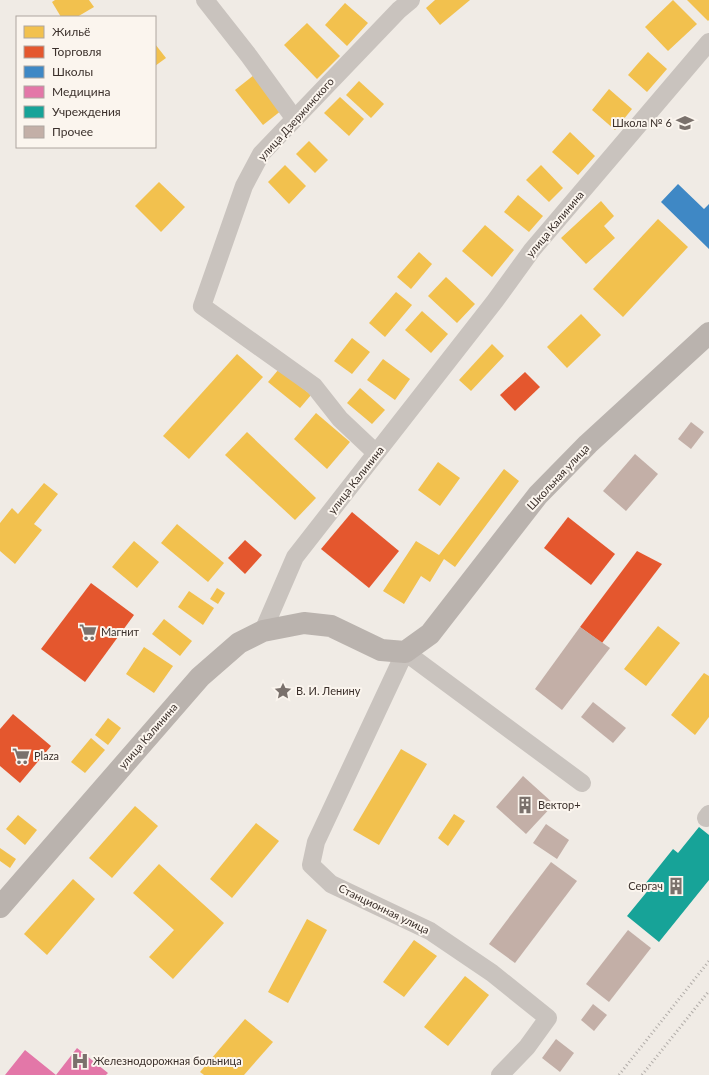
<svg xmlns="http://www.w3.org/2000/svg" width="709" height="1075" viewBox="0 0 709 1075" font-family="Lato,sans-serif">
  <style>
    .homes { fill: #f2c14e }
    .shops { fill: #e4572e }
    .schools { fill: #3f88c5 }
    .health { fill: #e377a8 }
    .public { fill: #17a398 }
    .building { fill: #c3afa7 }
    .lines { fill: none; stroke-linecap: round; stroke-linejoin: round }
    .street { stroke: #c9c3be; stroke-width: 18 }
    .secondary { stroke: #bab3ae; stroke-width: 22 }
    .rail { stroke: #b1aca8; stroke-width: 3; stroke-dasharray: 1 3; stroke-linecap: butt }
    .labels { text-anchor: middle; stroke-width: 4; stroke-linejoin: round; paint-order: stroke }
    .street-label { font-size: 11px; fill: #3b302b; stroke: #fbf5ee }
    .poi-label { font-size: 11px; fill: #3b302b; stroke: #fbf5ee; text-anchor: start }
  </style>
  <rect width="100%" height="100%" fill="#f0ebe5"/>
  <!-- homes -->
  <g class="homes">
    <path d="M55,0H89L94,7L77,17H61L52,2Z"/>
    <path d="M435,0H470L440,25L426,8Z"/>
    <path d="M673,0L697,24L668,51L645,27Z"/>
    <path d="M687,0H709V20L708,21Z"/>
    <path d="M345,3L368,23L347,46L325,25Z"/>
    <path d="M307,23L340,56L317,79L284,45Z"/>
    <path d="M155,44L166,58L155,66Z"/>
    <path d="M648,52L667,69L647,92L628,75Z"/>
    <path d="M254,75L282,110L263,125L235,90Z"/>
    <path d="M359,81L384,104L371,118L346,95Z"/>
    <path d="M609,89L632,109L615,130L592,110Z"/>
    <path d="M340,97L364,119L349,136L324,113Z"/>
    <path d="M570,132L595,156L578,175L552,152Z"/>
    <path d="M309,141L328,160L315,173L296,154Z"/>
    <path d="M285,165L306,186L289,204L268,182Z"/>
    <path d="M541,165L563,188L549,202L526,180Z"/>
    <path d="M159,182L185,207L161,232L135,206Z"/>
    <path d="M518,195L543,216L529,232L504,212Z"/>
    <path d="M601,201L614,216L604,226L615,238L586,264L561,238Z"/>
    <path d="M658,219L688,247L623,317L593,289Z"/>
    <path d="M485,225L514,250L492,277L462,251Z"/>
    <path d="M419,252L432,264L411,289L397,277Z"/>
    <path d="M446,277L475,304L457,323L428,296Z"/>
    <path d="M396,292L412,305L385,337L369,323Z"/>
    <path d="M422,311L448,334L431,353L405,330Z"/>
    <path d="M581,314L601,335L567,368L547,347Z"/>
    <path d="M352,338L370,352L352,374L334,361Z"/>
    <path d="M492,344L504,356L471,391L459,380Z"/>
    <path d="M237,354L263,377L189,459L163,436Z"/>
    <path d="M383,359L410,379L395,400L367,380Z"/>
    <path d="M279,369L311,395L300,408L268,382Z"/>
    <path d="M360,388L385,410L372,424L347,403Z"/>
    <path d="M316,413L350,442L327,469L294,439Z"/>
    <path d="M247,432L316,498L295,520L225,455Z"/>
    <path d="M438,462L460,478L440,506L418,490Z"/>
    <path d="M504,469L519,481L455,567L444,559L430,582L421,576L404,604L383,591L416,541L439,555Z"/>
    <path d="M44,483L58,494L34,524L42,530L15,564L0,551V523L12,508L18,514Z"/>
    <path d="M177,524L224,563L208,582L161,543Z"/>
    <path d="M134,541L159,562L137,588L112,567Z"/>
    <path d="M217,588L225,593L218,604L210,599Z"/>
    <path d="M189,591L214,608L203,625L178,607Z"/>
    <path d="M164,619L192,641L180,656L152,634Z"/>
    <path d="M658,626L680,643L646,686L624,669Z"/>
    <path d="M144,647L173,666L154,693L126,674Z"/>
    <path d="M704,673L709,676V717L695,735L671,715Z"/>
    <path d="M108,718L121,728L108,745L95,735Z"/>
    <path d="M91,738L105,750L85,773L71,762Z"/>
    <path d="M401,749L427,764L379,845L353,830Z"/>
    <path d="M135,806L158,826L112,878L89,858Z"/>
    <path d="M454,814L465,821L448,846L438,838Z"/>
    <path d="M18,815L37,830L25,845L6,829Z"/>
    <path d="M256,823L279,841L232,898L210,879Z"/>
    <path d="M0,848L16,859L10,868L0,861Z"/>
    <path d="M159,864L224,923L173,979L149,957L174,930L133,893Z"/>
    <path d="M73,879L95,899L47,955L24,934Z"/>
    <path d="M307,919L327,930L288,1003L268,992Z"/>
    <path d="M414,940L437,956L404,997L383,982Z"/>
    <path d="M465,976L489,995L448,1046L424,1027Z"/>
    <path d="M245,1019L273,1042L244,1075H204L200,1072Z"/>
  </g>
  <!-- shops -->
  <g class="shops">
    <path d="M525,372L540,387L515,411L500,395Z"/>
    <path d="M352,512L399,551L369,588L321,549Z"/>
    <path d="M568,517L615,554L591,585L544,548Z"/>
    <path d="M245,540L262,555L245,574L228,558Z"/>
    <path d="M637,551L662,564L602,643L580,627Z"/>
    <path d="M91,583L134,615L85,682L41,649Z"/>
    <path d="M13,714L51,746L20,783L0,766V729Z"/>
  </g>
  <!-- schools -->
  <path class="schools" d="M678,184L704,209L709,204V249L661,202Z"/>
  <!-- health -->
  <path class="health" d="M77,1048L108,1073L106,1075H5L25,1050L56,1075Z"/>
  <!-- public -->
  <path class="public" d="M699,827L709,835V880L659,942L627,916L650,888L645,884L673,849L678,853Z"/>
  <!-- building -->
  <g class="building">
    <path d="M691,422L704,432L691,449L678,439Z"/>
    <path d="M635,454L658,474L626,511L603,491Z"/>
    <path d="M580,627L610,648L562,710L535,689Z"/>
    <path d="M593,702L626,728L613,743L581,717Z"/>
    <path d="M523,776L554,804L526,834L496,807Z"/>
    <path d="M546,824L569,840L557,859L533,843Z"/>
    <path d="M551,862L577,881L515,963L489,944Z"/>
    <path d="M628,930L651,948L609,1002L586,984Z"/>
    <path d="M593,1004L607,1015L594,1031L581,1020Z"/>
    <path d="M556,1039L574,1053L560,1072L542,1058Z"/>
  </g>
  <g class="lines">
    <!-- street -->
    <g class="street">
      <path d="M205,0L249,56L294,118"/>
      <path d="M376,453L340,419L314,386L202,306L244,186L261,154L399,10L411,0"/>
      <path d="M263,631L295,557L495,301L532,250L709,42"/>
      <path d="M706,818L709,814"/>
      <path d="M500,1075L527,1047L548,1018L492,973L430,931L331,884L311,865L316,842L405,652L582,783"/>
    </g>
    <!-- secondary -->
    <path class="secondary" d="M0,907L200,677L239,643L263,631L304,623L331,626L381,650L405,652L430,634L538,495L588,444L709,333"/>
    <!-- rail -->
    <g class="rail">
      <path d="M619,1075L709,961"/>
      <path d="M642,1075L709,991"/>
    </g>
  </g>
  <!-- icons -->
  <defs>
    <g id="school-bare" transform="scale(1.38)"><path d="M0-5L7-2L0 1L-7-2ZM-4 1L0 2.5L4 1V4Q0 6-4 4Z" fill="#7a716c" stroke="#fbf5ee" stroke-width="2.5" paint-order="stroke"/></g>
    <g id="supermarket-bare" transform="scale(1.38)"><path d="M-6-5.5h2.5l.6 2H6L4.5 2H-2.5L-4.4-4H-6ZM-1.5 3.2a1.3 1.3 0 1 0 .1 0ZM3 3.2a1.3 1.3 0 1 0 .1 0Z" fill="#7a716c" stroke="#fbf5ee" stroke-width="2.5" paint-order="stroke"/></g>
    <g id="sight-bare" transform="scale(1.38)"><path d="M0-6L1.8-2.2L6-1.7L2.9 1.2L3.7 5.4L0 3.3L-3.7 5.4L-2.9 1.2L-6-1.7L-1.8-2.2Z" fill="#7a716c" stroke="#fbf5ee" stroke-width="2.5" paint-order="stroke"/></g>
    <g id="building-bare" transform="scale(1.38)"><path d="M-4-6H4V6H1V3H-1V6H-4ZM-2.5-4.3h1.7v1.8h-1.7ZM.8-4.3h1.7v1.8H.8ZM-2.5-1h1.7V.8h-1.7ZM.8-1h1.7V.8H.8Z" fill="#7a716c" stroke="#fbf5ee" stroke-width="2.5" paint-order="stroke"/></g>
    <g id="hospital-bare" transform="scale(1.38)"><path d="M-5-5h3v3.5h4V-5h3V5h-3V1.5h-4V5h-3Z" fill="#7a716c" stroke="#fbf5ee" stroke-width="2.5" paint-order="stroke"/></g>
  </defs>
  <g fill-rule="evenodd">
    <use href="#school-bare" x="685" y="123"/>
    <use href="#supermarket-bare" x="88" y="632"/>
    <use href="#sight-bare" x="283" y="691"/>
    <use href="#supermarket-bare" x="21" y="756"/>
    <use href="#building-bare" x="525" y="805"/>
    <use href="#building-bare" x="676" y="886"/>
    <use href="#hospital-bare" x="80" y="1061"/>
  </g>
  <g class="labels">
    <!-- street labels -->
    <g class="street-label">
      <text transform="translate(296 119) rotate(-48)" y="4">улица Дзержинского</text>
      <text transform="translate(555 224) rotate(-50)" y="4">улица Калинина</text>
      <text transform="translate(558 477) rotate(-47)" y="4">Школьная улица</text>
      <text transform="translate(356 480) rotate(-52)" y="4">улица Калинина</text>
      <text transform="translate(148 736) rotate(-49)" y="4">улица Калинина</text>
      <text transform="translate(384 909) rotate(26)" y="4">Станционная улица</text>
    </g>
    <!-- poi labels -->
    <g class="poi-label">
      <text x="672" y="127" text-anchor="end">Школа № 6</text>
      <text x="101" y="636">Магнит</text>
      <text x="296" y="695">В. И. Ленину</text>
      <text x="34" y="760">Plaza</text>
      <text x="538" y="809">Вектор+</text>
      <text x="663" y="890" text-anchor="end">Сергач</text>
      <text x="93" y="1065">Железнодорожная больница</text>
    </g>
  </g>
  <!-- legend -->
  <rect x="16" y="16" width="140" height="132" fill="#fbf5ee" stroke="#aea6a0"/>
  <rect x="24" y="26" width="20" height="12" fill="#f2c14e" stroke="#aea6a0"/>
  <text x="52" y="36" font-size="12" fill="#3b302b">Жильё</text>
  <rect x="24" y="46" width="20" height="12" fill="#e4572e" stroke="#aea6a0"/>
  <text x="52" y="56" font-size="12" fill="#3b302b">Торговля</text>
  <rect x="24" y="66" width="20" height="12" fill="#3f88c5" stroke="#aea6a0"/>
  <text x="52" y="76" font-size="12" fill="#3b302b">Школы</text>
  <rect x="24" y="86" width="20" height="12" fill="#e377a8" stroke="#aea6a0"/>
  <text x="52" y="96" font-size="12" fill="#3b302b">Медицина</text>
  <rect x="24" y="106" width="20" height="12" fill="#17a398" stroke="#aea6a0"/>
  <text x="52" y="116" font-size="12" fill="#3b302b">Учреждения</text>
  <rect x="24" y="126" width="20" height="12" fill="#c3afa7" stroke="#aea6a0"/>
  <text x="52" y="136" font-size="12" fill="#3b302b">Прочее</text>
</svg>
